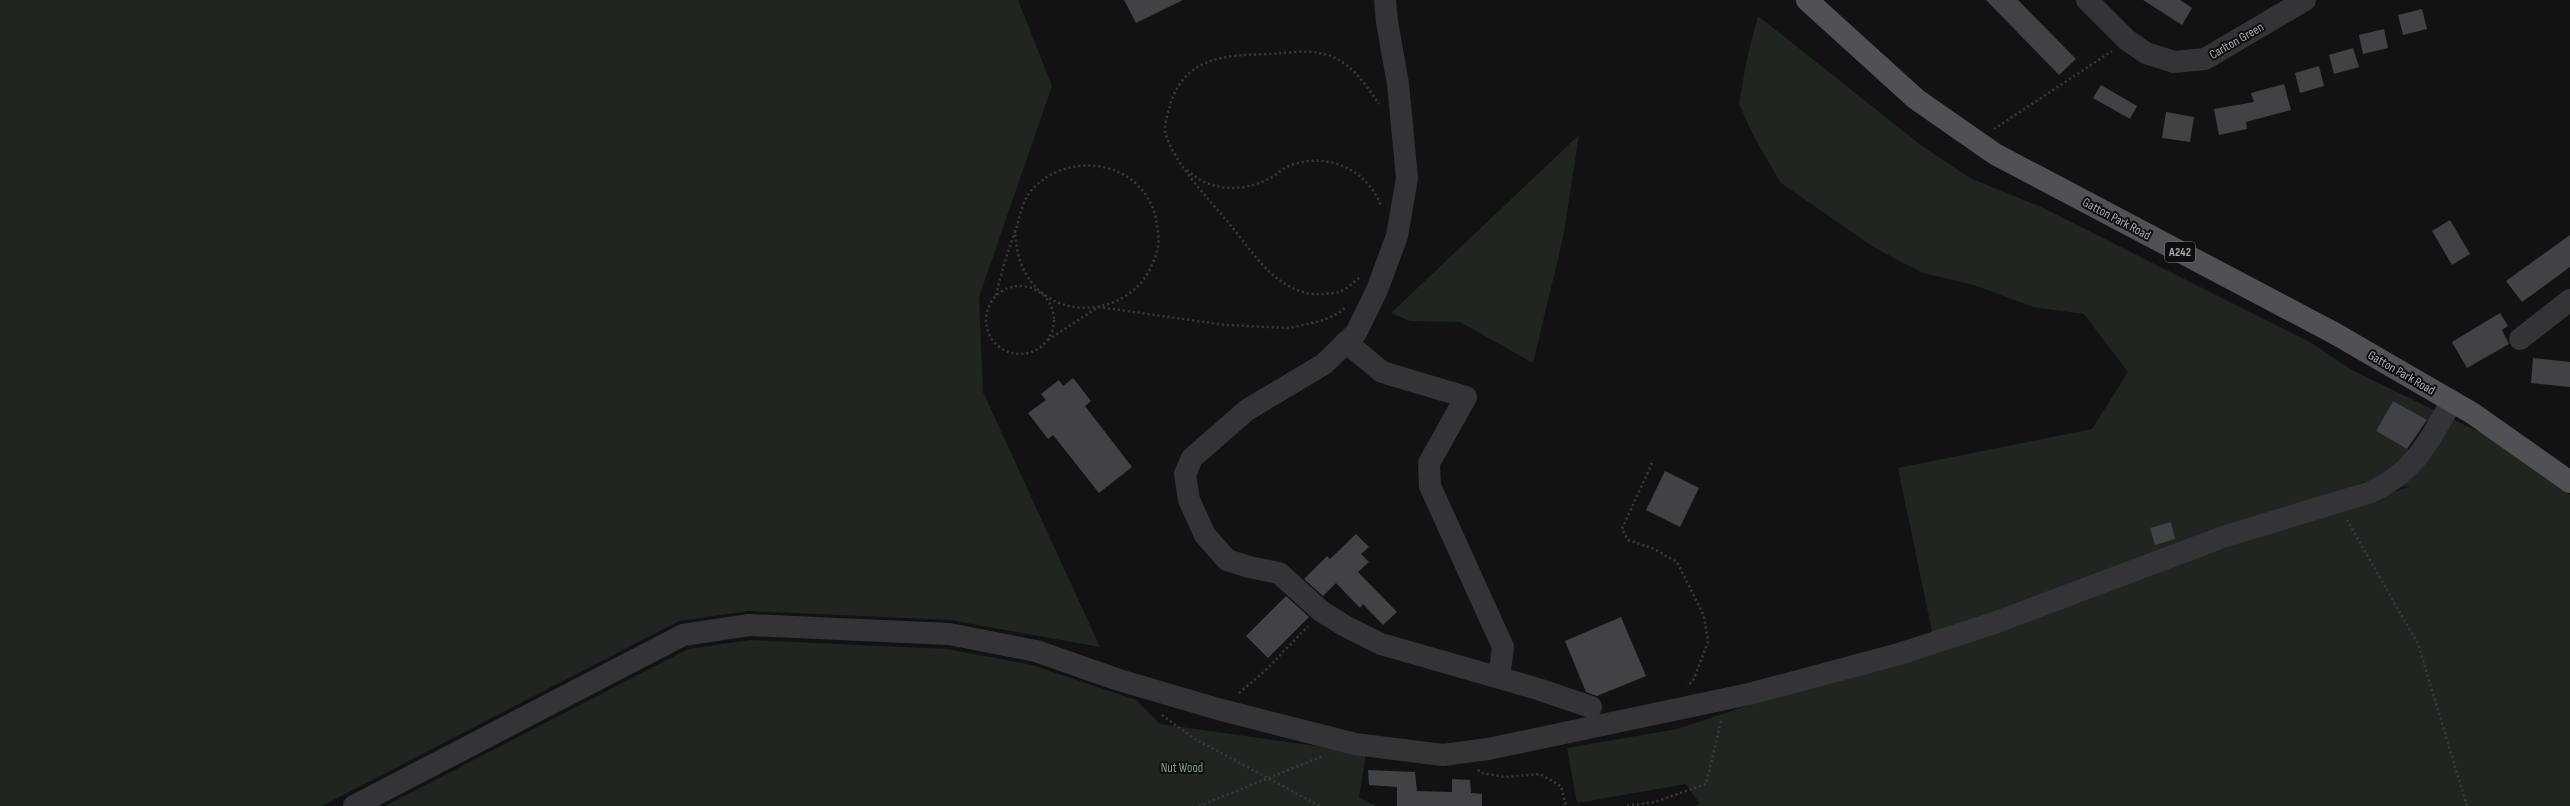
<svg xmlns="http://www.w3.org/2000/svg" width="2570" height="806" viewBox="0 0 2570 806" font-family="'Sofia Sans Condensed',sans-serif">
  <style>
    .green { fill: #1f2620; fill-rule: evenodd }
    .building { fill: #414246 }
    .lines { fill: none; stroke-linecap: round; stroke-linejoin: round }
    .path { stroke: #393b3f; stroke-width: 2.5; stroke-dasharray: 2 3; stroke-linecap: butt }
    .minor { stroke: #333438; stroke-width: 22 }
    .major { stroke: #505157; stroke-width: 22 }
    .labels { text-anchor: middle; stroke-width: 4; stroke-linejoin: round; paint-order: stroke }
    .shield { fill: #0d0d0e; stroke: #777a82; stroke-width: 1 }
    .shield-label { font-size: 12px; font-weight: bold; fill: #a4a9b3 }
    .street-label { font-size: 13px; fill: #a4a9b3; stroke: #0d0d0e }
    .park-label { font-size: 13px; fill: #7d9d7f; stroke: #0d0d0e }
  </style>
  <rect width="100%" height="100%" fill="#121214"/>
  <!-- green -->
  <g class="green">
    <path d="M0,0H1018L1052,86L979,297L983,392L1100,647L950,620L748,611L679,621L322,806H0Z"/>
    <path d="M1758,16L1922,146L1970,178L2041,207L2310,342L2350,369L2491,438L2570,495V806H1695L1700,804L1686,784L1577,803L1567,748L1677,729L2409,487L2363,482L1933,636L1898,468L2092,429L2128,372L2084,314L2033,307L1974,285L1923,273L1875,248L1781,183L1754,137L1739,104L1747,58ZM2393,401L2429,422L2412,452L2376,431Z"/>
    <path d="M1579,135L1563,238L1533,363L1460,322L1410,321L1391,313Z"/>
    <path d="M750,640L947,649L1032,665L1136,700L1160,724L1366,753L1359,797L1376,806H385L688,649Z"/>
  </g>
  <!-- building -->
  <g class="building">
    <path d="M1124,0H1183L1136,23Z"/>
    <path d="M1986,0H2018L2076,59L2059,75Z"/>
    <path d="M2143,0H2180L2192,8L2182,25Z"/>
    <path d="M2422,9L2427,29L2403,35L2398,15Z"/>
    <path d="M2384,29L2388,48L2363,54L2359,35Z"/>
    <path d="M2353,48L2359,67L2334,74L2329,55Z"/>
    <path d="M2319,66L2324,86L2300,93L2295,73Z"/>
    <path d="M2284,84L2291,110L2246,122L2247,129L2219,135L2214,109L2254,102L2251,93Z"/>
    <path d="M2101,85L2137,106L2130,119L2093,98Z"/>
    <path d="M2166,112L2194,117L2190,142L2162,138Z"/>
    <path d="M2450,220L2470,254L2452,265L2432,231Z"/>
    <path d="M2570,235V267L2522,302L2506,281Z"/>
    <path d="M2500,313L2508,326L2502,330L2509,344L2467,368L2452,342Z"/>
    <path d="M2533,358L2570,362V387L2531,383Z"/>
    <path d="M1073,378L1091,401L1085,406L1132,467L1099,493L1053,435L1048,439L1028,413L1046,400L1041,394L1059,380L1063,386Z"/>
    <path d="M2393,401L2427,420L2407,449L2376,431Z"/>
    <path d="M1665,471L1699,488L1680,527L1646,510Z"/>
    <path d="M2171,522L2175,539L2155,545L2150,528Z"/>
    <path d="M1356,534L1369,547L1361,554L1369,562L1358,572L1397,612L1383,625L1363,604L1360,608L1336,583L1323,596L1304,579L1327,556L1330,559Z"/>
    <path d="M1286,596L1309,617L1268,658L1246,636Z"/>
    <path d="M1621,617L1646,676L1597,696L1586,692L1565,641Z"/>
    <path d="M1368,770L1415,772L1417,791L1452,792V779L1470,780L1471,793L1482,794V806H1397V787L1369,785Z"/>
  </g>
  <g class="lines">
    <!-- path -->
    <g class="path">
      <path d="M1994,129L2112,51"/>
      <path d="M1187,170C1209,191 1241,193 1268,179C1276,176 1282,169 1289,166C1327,151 1367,169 1381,206"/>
      <path d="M1359,278C1353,283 1345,290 1339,292C1331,294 1313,295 1306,293C1269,283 1250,248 1227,221C1207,197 1175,164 1166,135C1163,126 1168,114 1170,105C1185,56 1226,55 1270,54C1286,53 1304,50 1319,53C1347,57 1364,82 1379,104"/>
      <circle cx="1020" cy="320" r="34"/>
      <path d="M996,295C1001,274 1007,253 1015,232C1020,218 1021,204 1030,192C1060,155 1124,156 1149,200C1155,211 1157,222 1158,234C1160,245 1156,257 1151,267C1133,307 1076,322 1041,292C1022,276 1016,254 1015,230"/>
      <path d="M1048,340L1098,307L1226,325L1289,328L1321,321L1337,314L1346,307"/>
      <path d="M1652,463L1622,529L1628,540L1654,549L1677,562L1704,616L1708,642L1693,681L1687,686"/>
      <path d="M2347,520L2418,644L2467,806"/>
      <path d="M1239,693L1266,670L1308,626"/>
      <path d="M1162,715L1193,738L1320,806"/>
      <path d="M1478,770L1481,773L1505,777L1540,774L1561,786L1566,806"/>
      <path d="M1199,806L1323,756"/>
      <path d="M1627,806L1655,802L1706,784L1721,721"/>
    </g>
    <!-- minor -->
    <g class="minor">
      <path d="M1385,0L1387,22L1398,84L1407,178L1397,236L1377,290L1356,333L1324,364L1247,410L1192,458L1185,474L1189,500L1205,535L1227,560L1249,567L1279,573L1321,611L1345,626L1381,644L1538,689L1591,707"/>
      <path d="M2087,0L2127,40L2146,53L2174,62L2205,59L2305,0"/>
      <path d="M2520,339L2570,300"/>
      <path d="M1346,342L1382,372L1466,397L1429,463L1430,486L1503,647L1499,677"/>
      <path d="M354,806L683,635L749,625L949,634L1036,651L1119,680L1218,709L1355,744L1443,755L1488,749L1749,694L1899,654L1994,623L2223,537L2371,492C2415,472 2429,441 2452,401"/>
    </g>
    <!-- major -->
    <path class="major" d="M1807,0L1916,99L1995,154L2334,333L2472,413L2570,482"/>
  </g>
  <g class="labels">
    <!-- shield labels -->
    <rect class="shield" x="2165" y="242" width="30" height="20" rx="3"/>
    <g class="shield-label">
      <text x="2180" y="256">A242</text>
    </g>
    <!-- street labels -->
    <g class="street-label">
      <text transform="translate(2236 40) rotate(-30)" y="5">Carlton Green</text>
      <text transform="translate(2117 218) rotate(28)" y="5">Gatton Park Road</text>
      <text transform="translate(2402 372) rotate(30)" y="5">Gatton Park Road</text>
    </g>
    <!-- park labels -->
    <g class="park-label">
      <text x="1182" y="772">Nut Wood</text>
    </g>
  </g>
</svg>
